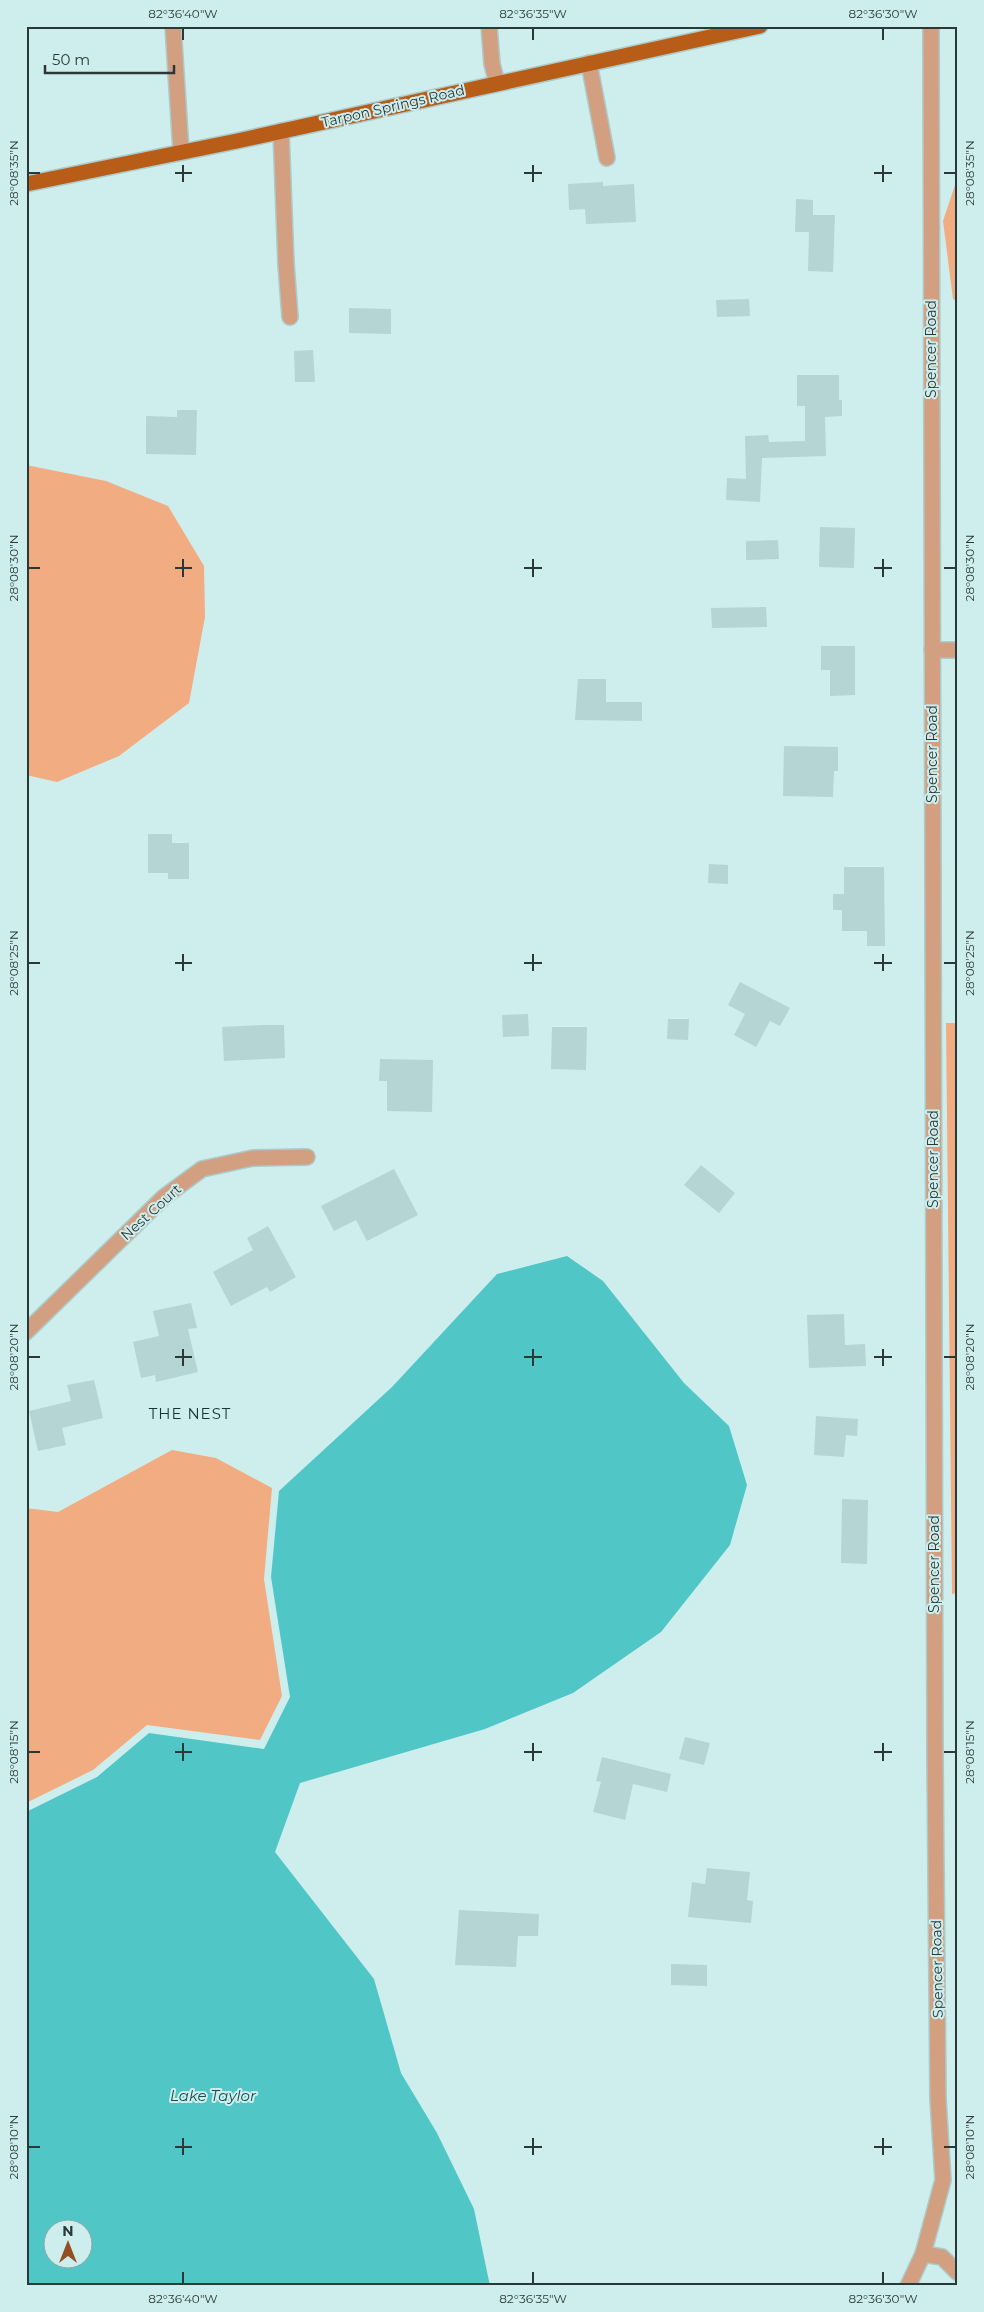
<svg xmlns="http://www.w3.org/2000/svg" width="984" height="2312" viewBox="0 0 984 2312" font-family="Montserrat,sans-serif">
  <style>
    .green { fill: #f2ac82 }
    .water { fill: #51c6c6; fill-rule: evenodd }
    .building { fill: #b5d4d4 }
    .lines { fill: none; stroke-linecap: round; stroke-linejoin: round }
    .minor-casing { stroke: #adcaca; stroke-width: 18 }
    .major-casing { stroke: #adcaca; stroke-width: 18 }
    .minor { stroke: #d29f81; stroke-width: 15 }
    .major { stroke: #b85d17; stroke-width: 15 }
    .ticks { fill: none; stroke: #2b3838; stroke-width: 2 }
    .labels { text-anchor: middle; stroke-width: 4; stroke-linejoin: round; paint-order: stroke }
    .street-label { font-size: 14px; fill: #2b3838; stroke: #ceeeee }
    .neighbourhood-label { font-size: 15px; letter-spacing: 1px; fill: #183434; stroke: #ceeeee }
    .water-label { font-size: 15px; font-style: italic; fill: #184c4c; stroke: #ceeeee }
    .neatline { fill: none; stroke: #2b3838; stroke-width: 2 }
    .ticks-label { font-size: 12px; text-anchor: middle; fill: #2b3838 }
  </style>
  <rect width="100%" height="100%" fill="#ceeeee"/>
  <!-- green -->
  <g class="green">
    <path d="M958,176V302L953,299L943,221Z"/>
    <path d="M26,465L106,481L168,506L204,566L205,617L189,703L119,756L57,782L26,775Z"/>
    <path d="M946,1023H958V1593L952,1594Z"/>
    <path d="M172,1450L216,1458L272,1488L264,1579L282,1696L260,1740L147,1725L93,1770L26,1803V1508L58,1512Z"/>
  </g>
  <!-- water -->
  <path class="water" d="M567,1256L603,1281L684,1383L729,1426L747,1485L730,1545L661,1632L573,1693L485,1729L300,1783L275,1852L374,1979L401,2073L437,2133L474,2209L490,2286H26V1812L97,1777L149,1733L264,1749L290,1697L271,1577L279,1491L392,1387L497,1274ZM52,2230H82V2260H52Z"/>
  <!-- building -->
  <g class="building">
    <path d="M603,182V186L634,184L636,222L586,224L585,209L569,210L568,184Z"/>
    <path d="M796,199L813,200V215H835L833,272L808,271L809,232H795Z"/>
    <path d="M749,299L750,316L717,317L716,300Z"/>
    <path d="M349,308L391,309V334L349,333Z"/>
    <path d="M313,350L315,382H295L294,351Z"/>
    <path d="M797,375H839V400H842V416L825,417L826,456L762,458L760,502L726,500L727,478L746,479L745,436L768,435L769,442L805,441V406H797Z"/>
    <path d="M177,410H197L196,455L146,454V416L177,417Z"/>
    <path d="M820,527L855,528L854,568L819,567Z"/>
    <path d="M778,540L779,559L746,560V541Z"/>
    <path d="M766,607L767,627L712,628L711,608Z"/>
    <path d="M821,646H855V695L830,696V670H821Z"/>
    <path d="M578,679H606V702H642V721L575,720Z"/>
    <path d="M784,746L838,747V771H834L833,797L783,796Z"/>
    <path d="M148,834H172V843H189V879H168V873H148Z"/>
    <path d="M709,864L728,865V884L708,883Z"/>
    <path d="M844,867H884L885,946H867V931H842V910H833V894H844Z"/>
    <path d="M740,982L790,1008L780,1026L770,1021L756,1047L734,1035L745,1014L728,1005Z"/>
    <path d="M528,1014L529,1036L503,1037L502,1015Z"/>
    <path d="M668,1019H689L688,1040L667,1039Z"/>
    <path d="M262,1025H284L285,1058L224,1061L222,1027Z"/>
    <path d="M552,1027H587L586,1070L551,1069Z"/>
    <path d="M380,1059L433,1060L432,1112L387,1111V1081H379Z"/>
    <path d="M701,1165L735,1193L719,1213L684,1185Z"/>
    <path d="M394,1169L418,1215L367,1241L356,1220L334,1231L321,1206Z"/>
    <path d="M268,1226L296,1277L270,1292L267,1287L231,1306L213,1272L253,1250L247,1238Z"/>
    <path d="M191,1303L197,1328L188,1329L198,1372L156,1382L155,1375L141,1378L133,1342L159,1336L153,1311Z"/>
    <path d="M844,1314L845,1345L865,1344L866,1366L809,1368L807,1315Z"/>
    <path d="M94,1380L103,1418L62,1428L66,1445L38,1451L29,1411L71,1401L67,1385Z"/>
    <path d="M816,1416L858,1419L857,1436L846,1435L844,1457L814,1455Z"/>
    <path d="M842,1499L868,1500L867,1564L841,1563Z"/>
    <path d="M685,1737L710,1743L704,1765L679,1759Z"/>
    <path d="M602,1757L671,1774L667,1792L633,1784L625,1820L593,1812L601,1782L596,1781Z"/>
    <path d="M707,1868L750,1872L747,1900L753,1901L751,1923L688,1917L692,1882L705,1884Z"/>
    <path d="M459,1910L539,1914L538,1936H518L516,1967L455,1965Z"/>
    <path d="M671,1964L707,1965V1986L671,1985Z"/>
  </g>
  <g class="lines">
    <!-- minor casing -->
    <g class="minor-casing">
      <g id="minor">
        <path d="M173,26L181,151"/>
        <path d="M489,26L492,64L497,83"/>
        <path d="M589,63L607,158"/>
        <path d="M281,131L286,264L290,317"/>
        <path d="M932,650H958"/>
        <path d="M26,1332L164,1197L202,1169L253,1158L307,1157"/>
        <path d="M923,2254L942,2257L958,2273"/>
        <path d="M908,2286L923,2254L943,2180L938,2099L935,1757L931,26"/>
      </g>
    </g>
    <!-- major casing -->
    <g class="major-casing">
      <path id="major" d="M26,184L237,141L760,26"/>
    </g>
    <!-- minor -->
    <use href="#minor" class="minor"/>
    <!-- major -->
    <use href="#major" class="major"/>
  </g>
  <!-- ticks -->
  <path class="ticks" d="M183,28V40M533,28V40M883,28V40M183,165V182M533,165V182M883,165V182M28,173H40M175,173H192M524,173H542M874,173H892M944,173H956M183,559V577M533,559V577M883,559V577M28,568H40M175,568H192M524,568H542M874,568H892M944,568H956M183,954V971M533,954V971M883,954V971M28,963H40M175,963H192M524,963H542M874,963H892M944,963H956M183,1349V1366M533,1349V1366M883,1349V1366M28,1357H40M175,1357H192M524,1357H542M874,1357H892M944,1357H956M183,1743V1761M533,1743V1761M883,1743V1761M28,1752H40M175,1752H192M524,1752H542M874,1752H892M944,1752H956M183,2138V2155M533,2138V2155M883,2138V2155M28,2147H40M175,2147H192M524,2147H542M874,2147H892M944,2147H956M183,2272V2284M533,2272V2284M883,2272V2284"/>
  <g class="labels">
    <!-- street labels -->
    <g class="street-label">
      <text transform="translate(393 106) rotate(-13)" y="5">Tarpon Springs Road</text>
      <text transform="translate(931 349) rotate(-90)" y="5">Spencer Road</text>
      <text transform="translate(932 754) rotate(-90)" y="5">Spencer Road</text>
      <text transform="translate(933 1159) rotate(-90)" y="5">Spencer Road</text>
      <text transform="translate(151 1212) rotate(-42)" y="5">Nest Court</text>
      <text transform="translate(934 1564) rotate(-90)" y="5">Spencer Road</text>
      <text transform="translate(937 1969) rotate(-91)" y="5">Spencer Road</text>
    </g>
    <!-- neighbourhood labels -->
    <g class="neighbourhood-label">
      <text x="190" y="1419">THE NEST</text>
    </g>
    <!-- water labels -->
    <g class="water-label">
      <text x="213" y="2101">Lake Taylor</text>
    </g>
  </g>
  <!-- border -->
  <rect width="984" height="2312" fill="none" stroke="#ceeeee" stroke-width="55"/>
  <!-- north arrow -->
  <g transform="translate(68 2244)"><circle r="24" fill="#ceeeee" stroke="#8da5a5"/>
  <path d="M0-4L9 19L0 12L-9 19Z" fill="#924f20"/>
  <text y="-8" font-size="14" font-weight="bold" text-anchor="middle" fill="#2b3838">N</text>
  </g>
  <!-- scale -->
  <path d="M45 65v8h129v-8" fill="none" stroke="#2b3838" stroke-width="2.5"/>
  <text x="52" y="65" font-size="15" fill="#2b3838" stroke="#ceeeee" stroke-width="4" paint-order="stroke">50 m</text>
  <rect x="28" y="28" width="928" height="2256" class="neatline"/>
  <g class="ticks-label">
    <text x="183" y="18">82°36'40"W</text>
    <text x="533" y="18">82°36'35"W</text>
    <text x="883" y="18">82°36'30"W</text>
    <text transform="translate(14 173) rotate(-90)" y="4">28°08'35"N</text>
    <text transform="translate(970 173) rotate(-90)" y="4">28°08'35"N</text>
    <text transform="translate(14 568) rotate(-90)" y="4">28°08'30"N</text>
    <text transform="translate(970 568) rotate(-90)" y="4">28°08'30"N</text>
    <text transform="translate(14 963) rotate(-90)" y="4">28°08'25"N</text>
    <text transform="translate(970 963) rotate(-90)" y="4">28°08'25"N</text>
    <text transform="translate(14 1357) rotate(-90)" y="4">28°08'20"N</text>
    <text transform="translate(970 1357) rotate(-90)" y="4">28°08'20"N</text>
    <text transform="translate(14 1752) rotate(-90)" y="4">28°08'15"N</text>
    <text transform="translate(970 1752) rotate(-90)" y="4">28°08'15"N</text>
    <text transform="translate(14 2147) rotate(-90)" y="4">28°08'10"N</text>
    <text transform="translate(970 2147) rotate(-90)" y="4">28°08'10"N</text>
    <text x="183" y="2303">82°36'40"W</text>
    <text x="533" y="2303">82°36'35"W</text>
    <text x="883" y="2303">82°36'30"W</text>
  </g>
</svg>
